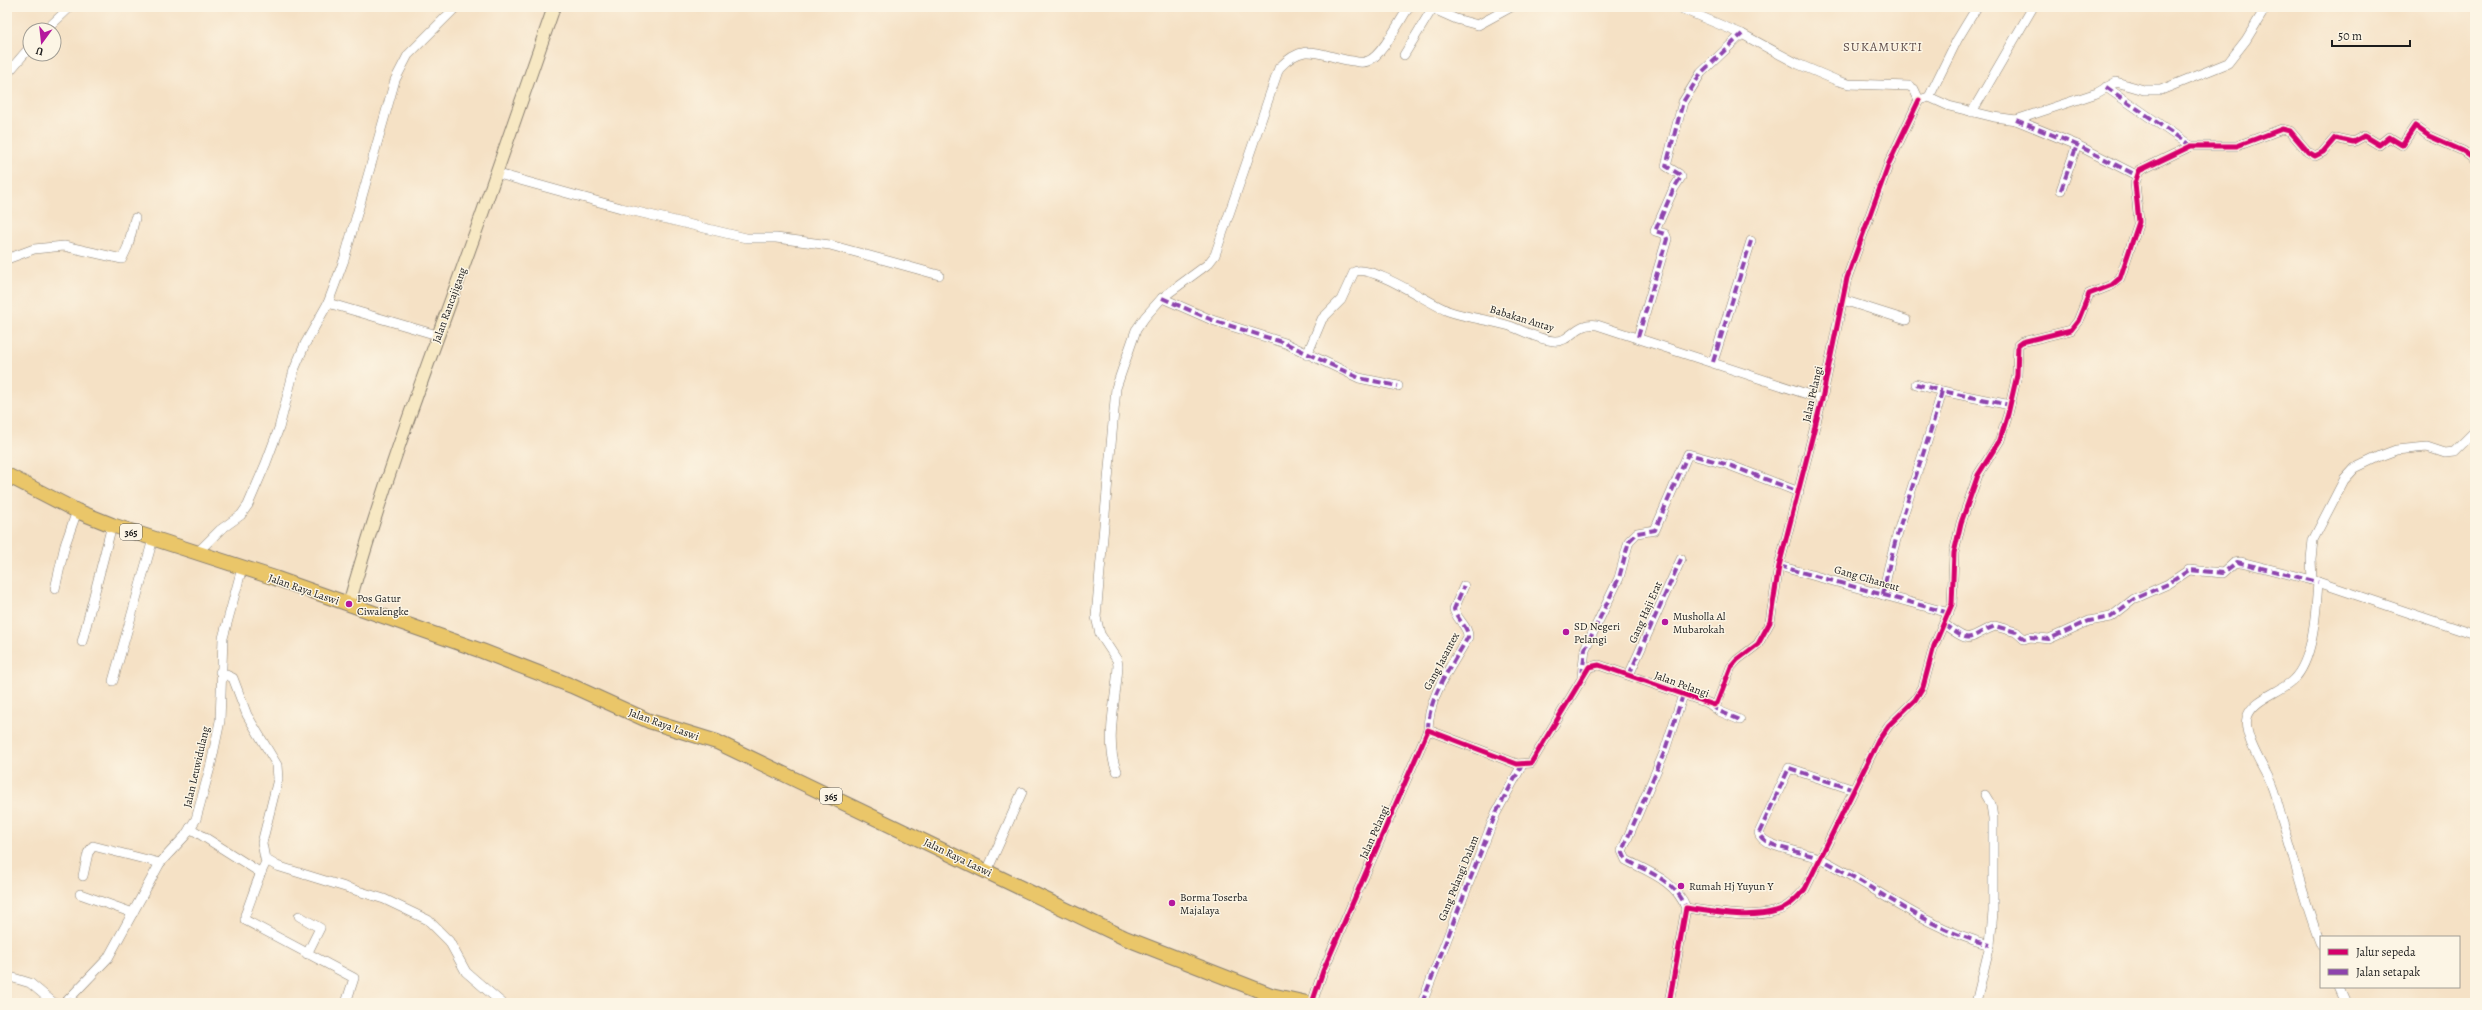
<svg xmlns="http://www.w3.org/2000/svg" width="2482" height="1010" viewBox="0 0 2482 1010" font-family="Alegreya,serif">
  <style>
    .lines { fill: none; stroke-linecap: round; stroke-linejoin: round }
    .minor-casing { stroke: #887e70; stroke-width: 10 }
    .secondary-casing { stroke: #887e70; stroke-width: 14 }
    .primary-casing { stroke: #887e70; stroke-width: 16 }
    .minor { stroke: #fff; stroke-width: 9 }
    .secondary { stroke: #f7e8c3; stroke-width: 12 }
    .primary { stroke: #eac669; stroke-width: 14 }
    .quiet { stroke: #8e44ad; stroke-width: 4; stroke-dasharray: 8 4; stroke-linecap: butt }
    .cycleway-casing { stroke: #fcf5e5; stroke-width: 8 }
    .cycleway { stroke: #d6006c; stroke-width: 5 }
    .poi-dot { fill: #b5179e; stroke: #fcf5e5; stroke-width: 1.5 }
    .labels { text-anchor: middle; stroke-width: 3; stroke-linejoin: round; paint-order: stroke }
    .shield { fill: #fcf5e5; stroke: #5f5d58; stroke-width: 1 }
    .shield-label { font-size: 10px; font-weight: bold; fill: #1c1c1c }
    .street-label { font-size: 11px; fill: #1c1c1c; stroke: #fcf5e5 }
    .poi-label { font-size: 11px; fill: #1c1c1c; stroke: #fcf5e5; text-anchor: start }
    .quarter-label { font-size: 13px; letter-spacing: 1px; fill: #604e4b; stroke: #fcf5e5 }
  </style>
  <rect width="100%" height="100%" fill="#fcf5e5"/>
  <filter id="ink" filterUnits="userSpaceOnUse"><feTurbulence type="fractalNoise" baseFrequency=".025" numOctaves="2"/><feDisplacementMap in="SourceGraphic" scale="8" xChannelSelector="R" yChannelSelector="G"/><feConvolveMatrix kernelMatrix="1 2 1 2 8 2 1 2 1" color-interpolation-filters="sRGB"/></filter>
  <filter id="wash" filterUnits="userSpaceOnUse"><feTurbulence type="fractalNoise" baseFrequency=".012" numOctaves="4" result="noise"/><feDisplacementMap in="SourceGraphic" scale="16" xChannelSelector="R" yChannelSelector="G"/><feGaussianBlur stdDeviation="0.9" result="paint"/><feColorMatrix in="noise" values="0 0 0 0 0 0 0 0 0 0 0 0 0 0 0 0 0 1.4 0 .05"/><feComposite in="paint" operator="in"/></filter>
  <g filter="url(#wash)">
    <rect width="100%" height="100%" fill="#f5e1c5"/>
  </g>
  <g filter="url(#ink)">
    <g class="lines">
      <!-- minor casing -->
      <g class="minor-casing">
        <g id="minor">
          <path d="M1429,7L1456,19L1478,25L1511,7"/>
          <path d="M1678,7L1742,34L1798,64L1838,81L1849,84L1909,86L1914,89L1919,100L1929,97L1949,106L1994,117L2016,120L2097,93L2116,82L2144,90H2161L2228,63L2246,40L2266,7"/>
          <path d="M46,30L70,7"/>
          <path d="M1404,55L1432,9"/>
          <path d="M7,74L30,47"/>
          <path d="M2106,87L2191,146"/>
          <path d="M1929,97L1957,40L1977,7"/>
          <path d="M1972,112L2033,7"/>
          <path d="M2016,120L2077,145L2136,175"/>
          <path d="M495,173L621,208L746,238H776L830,245L939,275"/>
          <path d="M2061,190L2077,145"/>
          <path d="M7,259L34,249L64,246L122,259L128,246L135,218"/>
          <path d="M1162,298L1212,320L1285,343L1359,378L1398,386"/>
          <path d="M1843,300L1906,320"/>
          <path d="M328,303L437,335"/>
          <path d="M1638,337L1667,239L1665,234L1655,231L1674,188L1681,177L1679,174L1666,166L1683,102L1701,73L1742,34"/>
          <path d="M1307,355L1322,319L1341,300L1354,272C1370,263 1430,304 1448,311C1468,318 1490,320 1510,326C1524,331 1539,340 1554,341C1571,343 1576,321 1597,325L1822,399"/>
          <path d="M1713,362L1751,241"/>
          <path d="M1916,384L1942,391"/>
          <path d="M197,553L220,530L241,515L248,505L266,463L279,428L294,370L305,344L328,303L344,260L395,80L408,55L456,7"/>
          <path d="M1779,566L1949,613"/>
          <path d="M2312,580L2311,559L2313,540L2344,480L2355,468L2380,456L2396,450L2427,447L2445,453L2454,452L2475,431"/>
          <path d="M2318,582C2316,610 2314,660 2293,680C2280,693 2252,699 2247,718C2243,734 2261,763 2268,777C2275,791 2278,806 2282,820C2295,861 2305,905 2321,945"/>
          <path d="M55,589L65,545L77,511"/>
          <path d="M1883,595C1895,526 1924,460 1942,391L2010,405"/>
          <path d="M1944,624C1973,646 1966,637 1995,626L2016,632L2024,639L2030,637L2049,639L2089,621L2111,617L2134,599L2168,584L2189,570L2223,573L2234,563L2241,562L2312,580L2475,635"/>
          <path d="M82,642L112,525"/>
          <path d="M220,672L233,678L247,715L277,765L278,779L262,843L265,859L277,866L384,899L428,920L449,941L466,972L502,1003"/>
          <path d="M1629,675L1681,559"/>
          <path d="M1582,676L1585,649L1619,578L1629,541L1637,533L1655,530L1688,454L1729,465L1799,492"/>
          <path d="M113,681L153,539"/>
          <path d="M1683,695L1664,753L1622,851L1626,860C1649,872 1677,882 1686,908"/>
          <path d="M1711,705L1719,711L1740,720"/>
          <path d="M1428,730C1428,696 1452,666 1468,637C1469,627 1456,619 1454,609L1464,586"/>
          <path d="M1117,771C1104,744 1117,695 1118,665L1117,660L1100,634L1096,617L1116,388L1136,330L1145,317L1162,298L1208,264L1215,255L1279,68C1307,39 1320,57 1353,61C1357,62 1363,63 1368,61C1382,56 1400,20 1409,7"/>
          <path d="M1854,790L1789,768L1759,833C1762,848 1808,852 1821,859C1879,889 1925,928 1990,945"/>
          <path d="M190,828L261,873"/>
          <path d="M267,861C260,870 251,901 245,915V920L354,978L346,1003"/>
          <path d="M987,871L1022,792"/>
          <path d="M83,876L88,853L93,846L160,863"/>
          <path d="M80,894L133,913"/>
          <path d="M299,916L320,928L307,954"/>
          <path d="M7,976L30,983L54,1003"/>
          <path d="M2338,987L2345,1003"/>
          <path d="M65,1003L108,958L160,863L185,836L196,819L211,764L220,721L223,638L242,568"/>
          <path d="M1312,1003L1323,971L1428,730L1517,764L1531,763L1589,667L1599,665L1714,705L1717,703L1731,667L1737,660L1758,644L1770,622L1779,566L1822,399L1847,278L1889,163L1919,100"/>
          <path d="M1422,1003L1496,813L1522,765"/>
          <path d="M1669,1003L1686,908C1714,912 1748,919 1776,911C1788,908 1797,898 1805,889L1878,741L1889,725L1915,700L1923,687L1934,646L1952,604L1954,553L1961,523L1978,475L2000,440L2008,414L2017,375L2018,345L2022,342L2071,330L2078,321L2089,294L2112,285L2120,278L2139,222L2135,183L2139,171L2191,146H2237L2282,129L2290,131L2308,152L2315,156L2323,152L2335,138L2353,142L2364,136L2379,145L2389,137L2402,145L2415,126L2429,136L2463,151L2475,160"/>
          <path d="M1976,1003L1990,945L1993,912V818L1991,805L1985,795"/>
        </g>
      </g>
      <!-- secondary casing -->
      <g class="secondary-casing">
        <path id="secondary" d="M349,604C386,472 435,346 481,217C506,147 529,77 554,7"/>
      </g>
      <!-- primary casing -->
      <g class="primary-casing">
        <path id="primary" d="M7,475L77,511L112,525L275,578L482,651L572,686L649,721L717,742L1125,938L1271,995L1307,1003"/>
      </g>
      <!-- minor -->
      <use href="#minor" class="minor"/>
      <!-- secondary -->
      <use href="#secondary" class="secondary"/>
      <!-- primary -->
      <use href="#primary" class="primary"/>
      <!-- quiet -->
      <g class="quiet">
        <path d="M2106,87L2191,146"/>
        <path d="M2016,120L2077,145L2136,175"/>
        <path d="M2061,190L2077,145"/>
        <path d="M1162,298L1212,320L1285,343L1359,378L1398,386"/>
        <path d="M1638,337L1667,239L1665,234L1655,231L1674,188L1681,177L1679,174L1666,166L1683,102L1701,73L1742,34"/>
        <path d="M1713,362L1751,241"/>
        <path d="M1916,384L1942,391"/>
        <path d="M1779,566L1949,613"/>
        <path d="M1883,595C1895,526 1924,460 1942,391L2010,405"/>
        <path d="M1944,624C1973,646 1966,637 1995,626L2016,632L2024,639L2030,637L2049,639L2089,621L2111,617L2134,599L2168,584L2189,570L2223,573L2237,562L2318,582"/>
        <path d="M1629,675L1681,559"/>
        <path d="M1582,676L1585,649L1619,578L1629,541L1637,533L1655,530L1688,454L1729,465L1799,492"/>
        <path d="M1683,695L1664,753L1622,851L1626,860C1649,872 1677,882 1686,908"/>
        <path d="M1711,705L1719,711L1740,720"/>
        <path d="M1428,730C1428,696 1452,666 1468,637C1469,627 1456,619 1454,609L1464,586"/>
        <path d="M1854,790L1789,768L1759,833C1762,848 1808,852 1821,859C1879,889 1925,928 1990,945"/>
        <path d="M69,1000L74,1003"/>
        <path d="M1422,1003L1496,813L1522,765"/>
      </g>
      <!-- cycleway casing -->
      <g class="cycleway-casing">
        <g id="cycleway">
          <path d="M1312,1003L1323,971L1428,730L1517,764L1531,763L1589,667L1599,665L1714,705L1717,703L1731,667L1737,660L1758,644L1770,622L1779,566L1822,399L1847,278L1889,163L1919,100"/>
          <path d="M1669,1003L1686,908C1714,912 1748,919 1776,911C1788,908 1797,898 1805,889L1878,741L1889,725L1915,700L1923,687L1934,646L1952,604L1954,553L1961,523L1978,475L2000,440L2008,414L2017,375L2018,345L2022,342L2071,330L2078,321L2089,294L2112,285L2120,278L2139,222L2135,183L2139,171L2191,146H2237L2282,129L2290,131L2308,152L2315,156L2323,152L2335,138L2353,142L2364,136L2379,145L2389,137L2402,145L2415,126L2429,136L2463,151L2475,160"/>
        </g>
      </g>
      <!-- cycleway -->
      <use href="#cycleway" class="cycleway"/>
    </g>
  </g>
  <!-- markers -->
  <g class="poi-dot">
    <circle cx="349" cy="604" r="4"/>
    <circle cx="1665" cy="622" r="4"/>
    <circle cx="1566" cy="632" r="4"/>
    <circle cx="1681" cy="886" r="4"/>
    <circle cx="1172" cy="903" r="4"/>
  </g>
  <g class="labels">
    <!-- shield labels -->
    <g class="shield">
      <rect x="120" y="524" width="22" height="16" rx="3"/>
      <rect x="820" y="788" width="22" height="16" rx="3"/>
    </g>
    <g class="shield-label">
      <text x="131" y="536">365</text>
      <text x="831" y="800">365</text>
    </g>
    <!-- street labels -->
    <g class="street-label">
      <text transform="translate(449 305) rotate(-70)" y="4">Jalan Rancajigang</text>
      <text transform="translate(1522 318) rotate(17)" y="4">Babakan Antay</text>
      <text transform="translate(1812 394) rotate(-77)" y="4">Jalan Pelangi</text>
      <text transform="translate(1867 578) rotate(16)" y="4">Gang Cihaneut</text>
      <text transform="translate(304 589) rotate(19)" y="4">Jalan Raya Laswi</text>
      <text transform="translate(1645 612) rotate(-66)" y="4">Gang Haji Erat</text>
      <text transform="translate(1441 661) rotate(-62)" y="4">Gang Jasantex</text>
      <text transform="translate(1682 684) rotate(20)" y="4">Jalan Pelangi</text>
      <text transform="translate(664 724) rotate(20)" y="4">Jalan Raya Laswi</text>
      <text transform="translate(196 767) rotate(-77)" y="4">Jalan Leuwidulang</text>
      <text transform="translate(1374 832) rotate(-66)" y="4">Jalan Pelangi</text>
      <text transform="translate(958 857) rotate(26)" y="4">Jalan Raya Laswi</text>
      <text transform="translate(1458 878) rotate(-68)" y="4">Gang Pelangi Dalam</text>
    </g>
    <!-- poi labels -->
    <g class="poi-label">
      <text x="357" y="602">Pos Gatur<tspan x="357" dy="13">Ciwalengke</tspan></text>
      <text x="1673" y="620">Musholla Al<tspan x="1673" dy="13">Mubarokah</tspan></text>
      <text x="1574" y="630">SD Negeri<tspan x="1574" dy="13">Pelangi</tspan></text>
      <text x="1689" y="890">Rumah Hj Yuyun Y</text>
      <text x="1180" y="901">Borma Toserba<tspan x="1180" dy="13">Majalaya</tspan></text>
    </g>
    <!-- quarter labels -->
    <g class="quarter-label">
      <text x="1883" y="51">SUKAMUKTI</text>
    </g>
  </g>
  <!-- margin -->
  <rect width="2482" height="1010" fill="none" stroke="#fcf5e5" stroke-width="24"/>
  <!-- legend -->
  <rect x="2320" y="936" width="140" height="52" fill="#fcf5e5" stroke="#a29e95"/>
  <rect x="2328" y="949" width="20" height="6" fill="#d6006c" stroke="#a29e95"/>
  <text x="2356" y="956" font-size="12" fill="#1c1c1c">Jalur sepeda</text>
  <rect x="2328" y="969" width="20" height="6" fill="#8e44ad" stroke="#a29e95"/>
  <text x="2356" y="976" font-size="12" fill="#1c1c1c">Jalan setapak</text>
  <!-- north arrow -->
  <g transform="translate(42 42) rotate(195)"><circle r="19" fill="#fcf5e5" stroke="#a29e95"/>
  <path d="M0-3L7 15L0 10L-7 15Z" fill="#b5179e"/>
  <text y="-6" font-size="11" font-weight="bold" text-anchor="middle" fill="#1c1c1c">U</text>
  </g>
  <!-- scale -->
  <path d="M2332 40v6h78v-6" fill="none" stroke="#1c1c1c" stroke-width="2"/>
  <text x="2338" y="40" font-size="12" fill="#1c1c1c" stroke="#fcf5e5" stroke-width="3" paint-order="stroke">50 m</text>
</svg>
